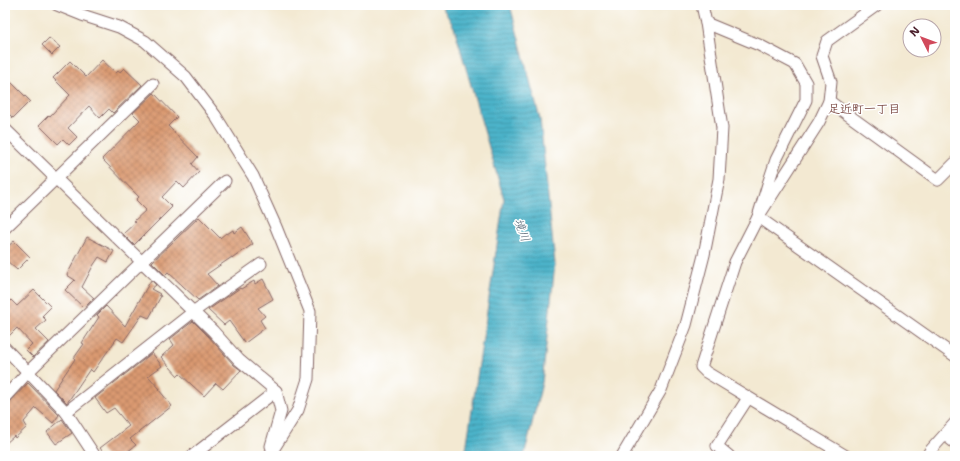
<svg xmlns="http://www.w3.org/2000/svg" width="960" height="461" viewBox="0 0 960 461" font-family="'Shantell Sans','Klee One',sans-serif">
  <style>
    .water { fill: url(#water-rules); stroke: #4b6a7a }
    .building { fill: url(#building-cross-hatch) }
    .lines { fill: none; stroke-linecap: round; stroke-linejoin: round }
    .minor-casing { stroke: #856665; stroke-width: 13 }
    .minor { stroke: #fff; stroke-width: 11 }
    .labels { text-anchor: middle; stroke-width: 3; stroke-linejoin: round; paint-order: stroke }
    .neighbourhood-label { font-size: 12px; font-weight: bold; fill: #7c4a44; stroke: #fff }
    .water-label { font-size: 12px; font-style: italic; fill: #4b5b6b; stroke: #fff }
  </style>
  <defs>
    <pattern id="water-rules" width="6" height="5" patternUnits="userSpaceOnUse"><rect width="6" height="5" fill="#4cb4ca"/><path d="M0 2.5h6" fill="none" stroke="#4192a4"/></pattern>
    <pattern id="building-cross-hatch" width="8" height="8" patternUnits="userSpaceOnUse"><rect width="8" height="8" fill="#da9a71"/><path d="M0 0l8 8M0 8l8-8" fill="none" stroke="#b37d5d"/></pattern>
  </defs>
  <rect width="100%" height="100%" fill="#fff"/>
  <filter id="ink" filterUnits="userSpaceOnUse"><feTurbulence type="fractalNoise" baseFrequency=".025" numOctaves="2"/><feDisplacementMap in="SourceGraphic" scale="8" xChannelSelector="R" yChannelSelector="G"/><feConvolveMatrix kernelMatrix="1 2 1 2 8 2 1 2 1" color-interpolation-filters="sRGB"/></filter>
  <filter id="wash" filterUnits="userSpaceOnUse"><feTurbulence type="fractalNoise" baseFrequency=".012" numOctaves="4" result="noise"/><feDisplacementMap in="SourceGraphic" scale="16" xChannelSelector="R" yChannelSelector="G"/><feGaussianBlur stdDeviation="0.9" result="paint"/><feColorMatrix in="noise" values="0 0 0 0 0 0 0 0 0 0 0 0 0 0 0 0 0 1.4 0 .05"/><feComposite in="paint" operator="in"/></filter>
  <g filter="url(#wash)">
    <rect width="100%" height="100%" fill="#f3e9d2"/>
    <!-- water -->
    <path class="water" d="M441,5H510L540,119L555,264L542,383L524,456H465L504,199L454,27Z"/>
    <g id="blocks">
      <!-- building -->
      <g class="building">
        <path d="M49,38L60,47L52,55L42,45Z"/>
        <path d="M102,60L116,73L118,71L120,72L124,68L142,85L113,113L109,109L100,118L89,106L68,128L77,137L69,145L63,139L58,144L39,125L49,115L50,116L70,95L53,78L70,61L86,77Z"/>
        <path d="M10,81L30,101L13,118L5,110V101L10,96L5,91V86Z"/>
        <path d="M154,93L177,117L168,126L198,157L192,164L199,172L184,188L177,181L162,197L172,207L134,245L123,234L136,222L134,221L146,210L136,200L139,197L102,159L140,120L133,113Z"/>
        <path d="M199,217L220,238L226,233L227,234L233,230L234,233L242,227L253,244L233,258L232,257L207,274L218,286L198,300L168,272L165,275L152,262Z"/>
        <path d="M87,237L114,251L108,262L99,257L93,266L82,287L94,298L87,305L86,304L83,307L65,290L75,280L67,275Z"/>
        <path d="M14,241L30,257L17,270L5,259V249Z"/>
        <path d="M263,279L273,299L258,308L265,316L260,320L265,328L245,343L229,321L224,325L208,310L240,288L241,289L254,281L255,284Z"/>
        <path d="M151,280L156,285L151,289L160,294L159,295L161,296L149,318L142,315L123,342L117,338L93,372L90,369L67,403L54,390L75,359L74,358L84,344L82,343L99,317L97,315L106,306L125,326Z"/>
        <path d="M34,290L51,307L42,316L46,320L36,329L49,342L33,357L26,350L32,344L17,328L5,340V306L11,300L17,306Z"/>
        <path d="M193,321L208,336L234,365L241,370L223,389L216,383L204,396L180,374L178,376L161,357L174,345L170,339Z"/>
        <path d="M152,353L162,366L148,376L160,389L159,390L172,406L130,439L136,445L122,456H106L100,448L129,426L114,408L106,413L95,398Z"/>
        <path d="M28,383L59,415L53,423L36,408L24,422L27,427L15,438L14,436L5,444V405L10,402Z"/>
        <path d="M62,419L72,433L56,444L47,432Z"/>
      </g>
    </g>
  </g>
  <g filter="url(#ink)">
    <use href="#blocks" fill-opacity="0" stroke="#856665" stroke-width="1"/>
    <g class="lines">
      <!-- minor casing -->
      <g class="minor-casing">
        <g id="minor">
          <path d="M57,5L82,15L119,27L145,41L186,77L215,115L253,176L276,227L310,311L308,379L298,410L269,456"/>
          <path d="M706,23L759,45L795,64L806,83V100L776,160L768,184L758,217L955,356"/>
          <path d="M829,101L938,180L955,163"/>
          <path d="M5,129L213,331L239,360L276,391L281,411L271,446"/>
          <path d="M5,228L153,84"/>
          <path d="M5,348L66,412L95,456"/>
          <path d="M5,397L28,372L225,181"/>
          <path d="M66,412L193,312L261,264"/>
          <path d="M945,435L955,443"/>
          <path d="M192,456L276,391"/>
          <path d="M622,456L661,390L686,325L704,255L719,179L722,128L706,23L702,5"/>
          <path d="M729,456L717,446L748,398"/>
          <path d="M846,456L706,372L701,367L735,262L758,217L819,122L829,101L831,82L822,56L827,41L877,5"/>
          <path d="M927,456L930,451L955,423"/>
        </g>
      </g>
      <!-- minor -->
      <use href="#minor" class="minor"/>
    </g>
  </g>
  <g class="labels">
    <!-- neighbourhood labels -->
    <g class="neighbourhood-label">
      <text x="864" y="113">足近町一丁目</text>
    </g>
    <!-- water labels -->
    <g class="water-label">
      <text transform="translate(522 230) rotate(69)" y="4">境川</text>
    </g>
  </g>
  <!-- margin -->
  <rect width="960" height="461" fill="none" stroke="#fff" stroke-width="20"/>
  <!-- north arrow -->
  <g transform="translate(922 38) rotate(312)"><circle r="19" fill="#ffffff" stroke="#b7a5aa"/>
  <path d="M0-3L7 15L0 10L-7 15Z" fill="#d1495b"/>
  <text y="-6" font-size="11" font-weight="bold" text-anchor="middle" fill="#4a1f2b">N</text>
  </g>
</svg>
